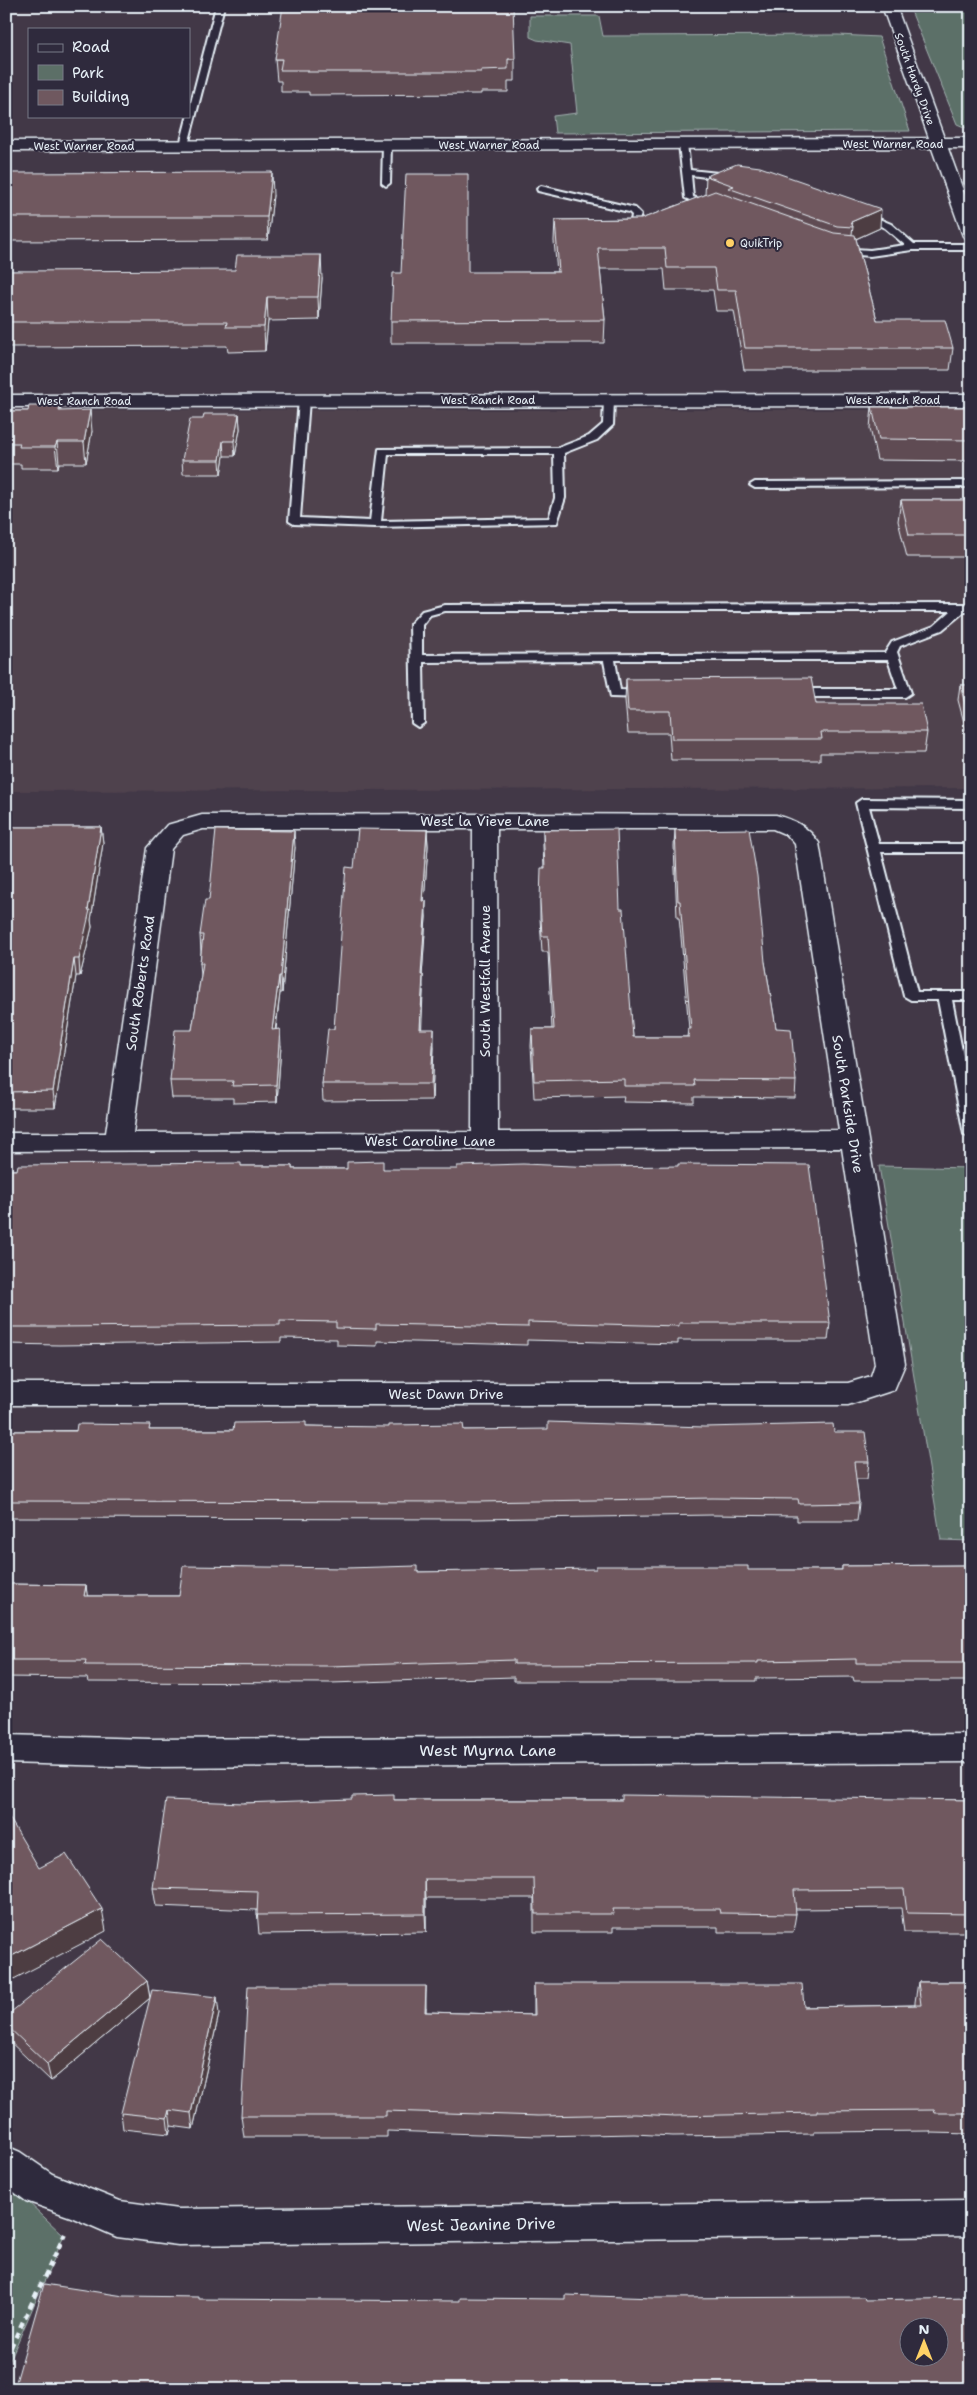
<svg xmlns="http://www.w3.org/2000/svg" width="977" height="2395" viewBox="0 0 977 2395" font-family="'Shantell Sans',sans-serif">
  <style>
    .built { fill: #50424e }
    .green { fill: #5c6f67; stroke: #a2b0b0 }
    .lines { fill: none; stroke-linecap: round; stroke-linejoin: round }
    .lane-casing { stroke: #e8f1f8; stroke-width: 4 }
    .street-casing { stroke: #e8f1f8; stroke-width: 3 }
    .secondary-casing { stroke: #e8f1f8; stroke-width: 3 }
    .path { stroke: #e8f1f8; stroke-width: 4.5; stroke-dasharray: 6 5; stroke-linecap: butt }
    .lane { fill: #2f2a3d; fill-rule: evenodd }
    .street { fill: #2f2a3d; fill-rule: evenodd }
    .secondary { fill: #2f2a3d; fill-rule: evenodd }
    .wall { fill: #5f4c52; stroke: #e8f1f8 }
    .shaded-wall { fill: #4e3e42; stroke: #e8f1f8 }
    .building { fill: #6f585f; stroke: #e8f1f8; fill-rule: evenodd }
    .poi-dot { fill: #ffd166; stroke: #2f2a3d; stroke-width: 2 }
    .labels { text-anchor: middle; stroke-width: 4; stroke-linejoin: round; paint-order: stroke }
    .far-street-label { font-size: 11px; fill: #e8f1f8; stroke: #2f2a3d }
    .far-poi-label { font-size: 11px; fill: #e8f1f8; stroke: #2f2a3d; text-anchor: start }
    .street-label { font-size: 14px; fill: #e8f1f8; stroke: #2f2a3d }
    .near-street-label { font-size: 16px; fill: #e8f1f8; stroke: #2f2a3d }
  </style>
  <rect width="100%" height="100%" fill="#423847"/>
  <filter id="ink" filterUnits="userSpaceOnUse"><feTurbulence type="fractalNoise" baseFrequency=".02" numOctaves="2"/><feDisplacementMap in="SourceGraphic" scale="10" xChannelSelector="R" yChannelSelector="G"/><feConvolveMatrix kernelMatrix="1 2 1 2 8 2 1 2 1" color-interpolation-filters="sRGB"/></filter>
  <g filter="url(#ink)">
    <!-- built -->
    <path class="built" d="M6,410H971V788L6,791Z"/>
    <!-- green -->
    <g class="green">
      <path d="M909,6H971V130L957,124Z"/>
      <path d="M530,16H599L603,36L838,35L879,37L910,131L555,133L553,116L577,113L570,45L537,40L530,37Z"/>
      <path d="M879,1166L971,1168V1541L941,1540Z"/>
      <path d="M6,2181L64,2236L6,2369Z"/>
    </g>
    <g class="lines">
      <!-- lane casing -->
      <g class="lane-casing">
        <g id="lane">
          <path d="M216,6H224L188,145L184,148L180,145Z"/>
          <path d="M683,141L687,144L690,170L728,174L732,177L728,180L691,175L693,197L715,204V208H709L685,198L679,144Z"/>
          <path d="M387,142L391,145L390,183L386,186L382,183L383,145Z"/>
          <path d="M541,186L635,208L641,214C639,224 630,235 619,234V230L631,221L632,215L629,212L538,191L537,189Z"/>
          <path d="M863,212L891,224L914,244H971V250H912L870,256L837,253V249L840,248L870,250L905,245L885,228L860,217L859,215Z"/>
          <path d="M304,397L309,400L300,518L370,521L379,449L558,448L589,436L603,424L604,400L609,397L614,400L613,425L597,440L564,453L565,498L557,523L375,527L294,524L289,521L299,400ZM388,454H554L555,498L549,518L381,521Z"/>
          <path d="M971,481V487L755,488L750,485L755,482Z"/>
          <path d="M963,604L971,605V611H965L942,630L900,646L897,652L911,693L905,697H794L788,693L794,689H898L888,660H615L620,690L650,691L652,694L646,698L611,697L604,661L423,662L424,723L418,727L412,723L410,624L422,611L445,605ZM445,611H951L934,626L892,642L885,653L422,655V625L430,615Z"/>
          <path d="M862,799L971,800V808L869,807L879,844H971V852H881L917,992H971V1000H952L971,1096V1139L964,1134L938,1000H911L904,996L856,803Z"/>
        </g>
      </g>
      <!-- street casing -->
      <g class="street-casing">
        <g id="street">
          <path d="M938,138L946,143L971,212V241L963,236L930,143Z"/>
          <path d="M971,394V406L6,407V395Z"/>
          <path d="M485,814L776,815C795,820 808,827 819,843L905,1364L894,1390L848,1405H6V1383H848L871,1376L875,1364L842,1148L6,1151V1133H106L147,848L167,825L202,815ZM203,829H473L472,1132L133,1133L171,849L183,835ZM497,829H773L787,835L795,844L839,1130L498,1132Z"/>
          <path d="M971,1734V1762L149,1767L6,1763V1735L149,1739Z"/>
          <path d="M6,2146L20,2152L52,2174L120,2201L178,2209L971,2200V2236L178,2245L117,2237L71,2217L26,2201L6,2186Z"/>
        </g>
      </g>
      <!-- secondary casing -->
      <g class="secondary-casing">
        <path id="secondary" d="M882,6H896L944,138H971V148L6,151V141L929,138Z"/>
      </g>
      <!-- path -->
      <path class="path" d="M6,2357L65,2234"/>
      <!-- lane -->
      <use href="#lane" class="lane"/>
      <!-- street -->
      <use href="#street" class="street"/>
      <!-- secondary -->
      <use href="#secondary" class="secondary"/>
    </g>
    <!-- wall -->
    <g class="wall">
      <path d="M275,59H515V81H508V92H481V94L309,95V92H281V81H277Z"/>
      <path d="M6,173L273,195L268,240L6,241Z"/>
      <path d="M706,176L880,228L856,239L877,320L953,348L950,370H744L734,311H716L713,290H666L664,269H600L605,320L604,343H391V321L401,273L557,272L554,241L555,220L641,219L705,195Z"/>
      <path d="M6,271L322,278L319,320L268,321L265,351L228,352L227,346L6,347Z"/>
      <path d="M60,406L61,411L92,431L86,463H59L58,468H21V464H6V411H28Z"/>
      <path d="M872,407L971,414V461L877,460L870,428Z"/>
      <path d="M239,414L240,429L235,456H224L221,474H183L182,460L203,419Z"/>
      <path d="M901,500H971V557H907L898,521Z"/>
      <path d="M626,679L816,704L927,732L924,753H820V760H671L669,733H628L625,700Z"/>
      <path d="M960,685H971V730H966L958,700Z"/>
      <path d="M6,827H101L103,843L91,920L92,927L80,976H76L55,1108H6Z"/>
      <path d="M427,830L428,846L424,901L426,917L422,975L423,992L421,1029L434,1046L432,1100L323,1101L322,1084L334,1029L354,868Z"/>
      <path d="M543,830L620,909L633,1037H687L688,1029H689L681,937L679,918H677L674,846L675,830L765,962L776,1028L796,1081L795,1098L694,1097V1103L623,1102L624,1096L534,1098L531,1046L532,1029H552L548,952H542L540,918V901L544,868L543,846Z"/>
      <path d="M295,847L282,993H280L276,1030L281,1046L277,1102L233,1103V1098H172L170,1081L192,1030L201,975L200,963L201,952L200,935L209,900Z"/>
      <path d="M241,1166H292V1169H383L830,1323L828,1340H678V1344L527,1340V1345L377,1341V1346L337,1345V1339L281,1338V1342L59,1345L6,1344V1170Z"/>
      <path d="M306,1426L464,1430L834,1432L869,1462L867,1479H856L859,1503L857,1521H797V1516L711,1515L476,1519L6,1518V1431L150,1430H233Z"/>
      <path d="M971,1565V1681H854L853,1677L756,1678V1681H514V1677L331,1683L88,1682L87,1678L6,1677V1584L86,1585L87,1596H179L417,1572L842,1570V1566Z"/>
      <path d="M394,1800H971V1932H904L901,1908L795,1909L796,1914L793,1932H718V1927H613V1932H534V1898H426V1932L259,1934L257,1910L156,1906L153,1888L243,1803Z"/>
      <path d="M147,1981L150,1998L51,2081L6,2038V2016Z"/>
      <path d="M918,1982H971V2134L931,2133L930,2131L814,2132V2134L673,2136L634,2134L539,2136L387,2131V2137H244L241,2116L426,2007V2012L534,2015V1984L804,2007L915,2005V2002Z"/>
      <path d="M219,2014L193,2129L171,2126L169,2134L123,2129L121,2113Z"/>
    </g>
    <!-- shaded-wall -->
    <g class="shaded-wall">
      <path d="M272,172L273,195L268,240L267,217Z"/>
      <path d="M881,209L880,228L851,241L853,227L851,222Z"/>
      <path d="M321,255L322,278L319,320L318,297Z"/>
      <path d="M267,297L268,321L265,351L264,327Z"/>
      <path d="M90,410L92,431L86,463L84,442Z"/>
      <path d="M239,414L240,429L235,456L234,441Z"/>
      <path d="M223,441L224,456L221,474L220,460Z"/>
      <path d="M57,442L59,463L58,468L55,447Z"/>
      <path d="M6,523L8,535L6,540Z"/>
      <path d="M101,827L103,843L91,920L92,927L80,976L79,959L88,910Z"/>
      <path d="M427,830L428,846L423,917L422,901Z"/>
      <path d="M294,831L295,847L282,993L281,976Z"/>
      <path d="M426,901V917L421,992V975Z"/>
      <path d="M74,959L76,976L55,1108L53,1091Z"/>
      <path d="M423,975V992L421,1046L420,1029Z"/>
      <path d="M279,976L280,993L273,1046L272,1030Z"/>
      <path d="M280,1029L281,1046L277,1102L276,1085Z"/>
      <path d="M434,1029V1046L432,1100L431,1084Z"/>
      <path d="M86,1585L88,1602L84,1596Z"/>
      <path d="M425,1879L426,1898V1932L425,1914Z"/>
      <path d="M102,1909L106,1931L6,1983V1959Z"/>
      <path d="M147,1981L150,1998L51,2081L47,2064Z"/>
      <path d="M426,1986V2007L425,2033V2012Z"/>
      <path d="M217,1997L219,2014L193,2129L191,2113Z"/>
      <path d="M169,2110L171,2126L169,2134L167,2118Z"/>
    </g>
    <!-- building -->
    <g class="building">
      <path d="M283,6H513L515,59H508V69L481,70V72H308V70H280L282,59H275Z"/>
      <path d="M737,164L760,167L881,209L851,222L853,227L837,226L728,188L734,186L706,176Z"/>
      <path d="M272,172L267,217H6V173Z"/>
      <path d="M406,174H468V272H559L555,220L641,219L715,191L834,233L855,235L877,320H945L953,348H745L736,290H717L714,268H667L665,248H598L605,320L391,321L393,273H401Z"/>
      <path d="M237,255H321L318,297H267L264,327H226L227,322H6V271L235,270Z"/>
      <path d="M29,406H60L59,411L90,410L84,442H57L55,447H19L20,443H6V411H28Z"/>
      <path d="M872,407H969L971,414V440L879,439Z"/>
      <path d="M204,414H239L234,441H223L220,460H182L190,419H203Z"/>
      <path d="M901,500H971V535H909Z"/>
      <path d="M811,678L816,704H921L927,732H821L822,739H672L670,711H628L626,679Z"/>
      <path d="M960,685H971V715H968Z"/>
      <path d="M6,827H101L88,910H90L79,959H74L53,1091L6,1092Z"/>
      <path d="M358,829L427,830L422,901H426L421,975H423L420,1029H434L431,1084H322L328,1029H334L346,867L354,868Z"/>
      <path d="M617,829L620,909H623L633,1037H689L688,1029H691L680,901H678L675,830L749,829L757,876L765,962L776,1028L791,1029L796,1081L694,1080L695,1086H624V1079L534,1081L532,1029H554L548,936H542L540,901L541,868H545L543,830Z"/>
      <path d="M216,830L294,831L281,976H279L272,1030L280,1029L276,1085L232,1086L233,1081H170L175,1030H192L203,963H200L203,935H200L205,900H209Z"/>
      <path d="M383,1161V1169H457V1166L523,1164L597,1167L678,1166V1164L809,1165L830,1323H679V1326L528,1322V1327L376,1324V1329L336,1328V1322L280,1321V1325L57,1327H6V1170H17L18,1165L241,1163V1166H292V1169H347V1162Z"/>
      <path d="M306,1422V1426L389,1427V1425L463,1424L464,1430L548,1429V1422L704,1427L833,1424L834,1432H865L869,1462H854L859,1503L799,1504L798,1499L712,1498L476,1502L6,1501V1431H76L77,1424L150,1425L149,1430H233L234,1423Z"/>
      <path d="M971,1565V1663H856V1659L758,1661V1663L514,1664V1660L330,1666L85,1665L86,1660H6V1584L86,1585L84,1596H179L183,1566L346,1568L417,1566V1572L596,1569V1566H748V1570H842V1566Z"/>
      <path d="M394,1795V1800H622V1795L971,1800V1914L907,1913L904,1889L794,1890L796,1914L720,1913L719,1909H613L614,1914H535L534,1879H425V1914L257,1915L258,1891L153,1888L166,1800L243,1803L352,1799V1796Z"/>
      <path d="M6,1812L39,1868L66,1854L102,1909L6,1959Z"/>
      <path d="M102,1939L147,1981L47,2064L6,2025V2016Z"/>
      <path d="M918,1982H971V2113H935L934,2110L817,2111V2113L675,2116L635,2114L539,2116L386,2111V2116H241L248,1986H426L425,2012L535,2015L534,1984H802L804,2007L921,2005Z"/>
      <path d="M152,1990L217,1997L191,2113L169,2110L167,2118L121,2113Z"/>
      <path d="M44,2284L124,2296L199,2297V2299L460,2301V2298L565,2299V2295L654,2298L864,2297L865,2300L971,2298V2389H14ZM910,2328H940V2358H910Z"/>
    </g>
  </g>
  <!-- markers -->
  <circle class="poi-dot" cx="730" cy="243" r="5"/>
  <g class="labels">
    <!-- far-street labels -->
    <g class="far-street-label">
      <text transform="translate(915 79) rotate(70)" y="4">South Hardy Drive</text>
      <text x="893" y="148">West Warner Road</text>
      <text x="489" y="149">West Warner Road</text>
      <text x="84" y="150">West Warner Road</text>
      <text x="488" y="404">West Ranch Road</text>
      <text x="893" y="404">West Ranch Road</text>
      <text x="84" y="405">West Ranch Road</text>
    </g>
    <!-- far-poi labels -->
    <g class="far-poi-label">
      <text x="740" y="247">QuikTrip</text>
    </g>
    <!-- street labels -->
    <g class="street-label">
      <text x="485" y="826">West la Vieve Lane</text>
      <text transform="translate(485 981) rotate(-90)" y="5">South Westfall Avenue</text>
      <text transform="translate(140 983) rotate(-82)" y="5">South Roberts Road</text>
      <text transform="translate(848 1104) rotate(81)" y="5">South Parkside Drive</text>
      <text x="430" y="1146">West Caroline Lane</text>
      <text x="446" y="1399">West Dawn Drive</text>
    </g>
    <!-- near-street labels -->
    <g class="near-street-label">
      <text x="488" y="1756">West Myrna Lane</text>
      <text transform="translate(481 2224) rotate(-1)" y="6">West Jeanine Drive</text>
    </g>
  </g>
  <!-- margin -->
  <rect width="977" height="2395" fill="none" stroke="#2f2a3d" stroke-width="25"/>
  <rect x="12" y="12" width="952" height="2370" fill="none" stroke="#e8f1f8" stroke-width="2" filter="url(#ink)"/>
  <!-- legend -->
  <rect x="28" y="28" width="162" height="90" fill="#2f2a3d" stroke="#797a88"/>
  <rect x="38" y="44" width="25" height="8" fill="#2f2a3d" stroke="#797a88"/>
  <text x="72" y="52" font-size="15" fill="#e8f1f8">Road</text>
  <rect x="38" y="65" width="25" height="15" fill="#5c6f67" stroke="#797a88"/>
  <text x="72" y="78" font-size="15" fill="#e8f1f8">Park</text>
  <rect x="38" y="90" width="25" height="15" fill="#6f585f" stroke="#797a88"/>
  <text x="72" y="102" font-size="15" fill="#e8f1f8">Building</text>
  <!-- north arrow -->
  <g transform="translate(924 2342)"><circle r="24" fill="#2f2a3d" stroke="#797a88"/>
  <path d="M0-4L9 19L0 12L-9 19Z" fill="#ffd166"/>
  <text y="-8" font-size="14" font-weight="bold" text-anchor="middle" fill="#e8f1f8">N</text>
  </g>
</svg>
